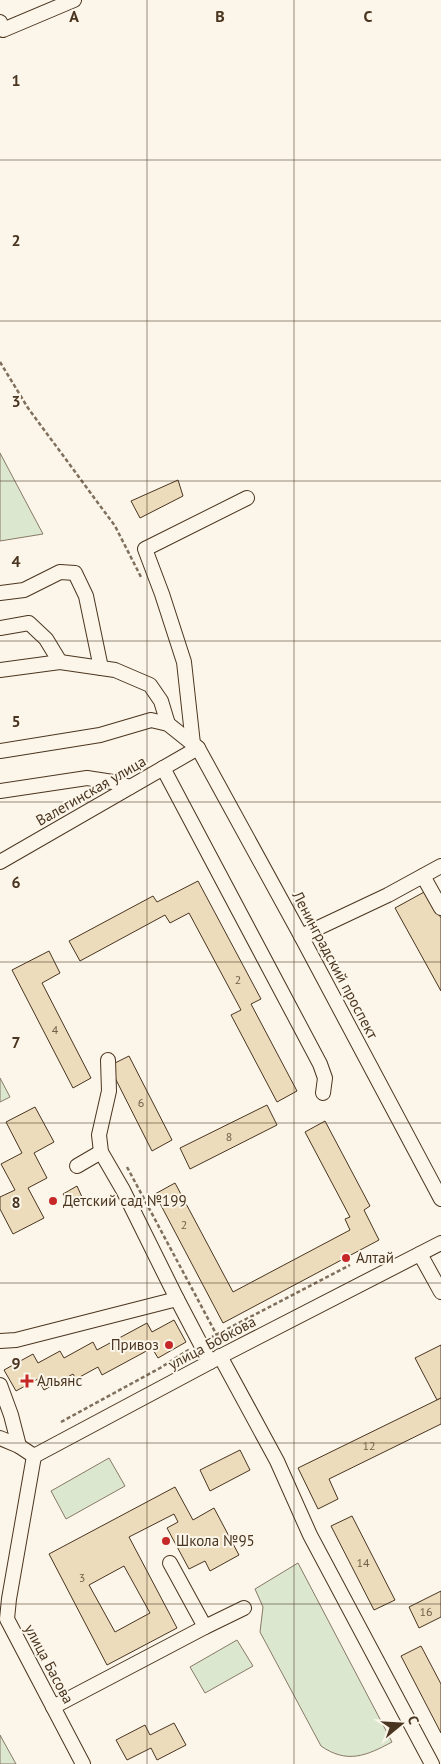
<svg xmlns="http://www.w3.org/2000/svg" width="441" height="1764" viewBox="0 0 441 1764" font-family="'PT Sans',sans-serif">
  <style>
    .green { fill: #dce7d0; stroke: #887966 }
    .building { fill: #ecdcbc; stroke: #4a3520; fill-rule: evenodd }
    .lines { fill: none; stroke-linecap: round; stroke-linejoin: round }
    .minor-casing { stroke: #4a3520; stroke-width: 16 }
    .path { stroke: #7f6f5c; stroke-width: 2.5; stroke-dasharray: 4 2.5; stroke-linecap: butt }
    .minor { stroke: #fbf6e9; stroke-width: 14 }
    .grid { fill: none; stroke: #4a3520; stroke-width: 1; stroke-opacity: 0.55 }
    .poi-dot { fill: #c62828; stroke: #fbf6e9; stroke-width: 2 }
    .labels { text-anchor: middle; stroke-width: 4; stroke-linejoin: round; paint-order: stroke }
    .number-label { font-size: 12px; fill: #725f47 }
    .street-label { font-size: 15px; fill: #4a3520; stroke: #fbf6e9 }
    .poi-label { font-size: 15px; fill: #4a3520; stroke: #fbf6e9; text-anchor: start }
    .grid-label { font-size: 16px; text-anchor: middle; font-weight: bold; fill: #4a3520; stroke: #fbf6e9; stroke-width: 4; stroke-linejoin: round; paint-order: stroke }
  </style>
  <rect width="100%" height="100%" fill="#fbf6e9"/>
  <!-- green -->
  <g class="green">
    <path d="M0,453L43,534L0,541Z"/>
    <path d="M0,1078L10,1097L0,1102Z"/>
    <path d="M109,1458L125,1486L66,1519L51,1491Z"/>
    <path d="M298,1563L392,1742C366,1756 347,1764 321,1746L260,1632L263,1607L255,1589Z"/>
    <path d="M237,1640L253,1666L205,1693L190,1667Z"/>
    <path d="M0,1735L16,1764H0Z"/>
  </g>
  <!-- building -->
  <g class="building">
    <path d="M178,480L183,496L140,518L131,501Z"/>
    <path d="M198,881L261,999L251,1004L297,1091L277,1102L231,1015L241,1010L189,913L170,923L165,915L80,961L69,941L153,896L157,902Z"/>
    <path d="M426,891L441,918V991L395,908Z"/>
    <path d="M49,951L60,973L42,983L91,1078L73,1088L12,970Z"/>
    <path d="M129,1056L172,1140L152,1151L109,1066Z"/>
    <path d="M267,1105L277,1125L190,1169L180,1148Z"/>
    <path d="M35,1107L54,1142L34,1153L47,1178L28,1188L44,1218L13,1234L0,1209V1197L15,1190L1,1164L22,1153L6,1122Z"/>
    <path d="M325,1121L370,1206L364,1210L379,1240L223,1323L155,1194L175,1183L233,1292L350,1230L345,1219L350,1217L305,1132Z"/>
    <path d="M77,1186L82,1197L69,1204L63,1194Z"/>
    <path d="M174,1320L186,1342L158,1358L152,1348L102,1375L98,1367L76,1379L73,1374L44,1390L38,1379L16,1391L4,1370L33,1354L38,1363L60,1351L64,1358L93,1342L97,1350L147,1323L152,1332Z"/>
    <path d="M441,1345V1398L437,1400L415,1358Z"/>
    <path d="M441,1398V1424L329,1479L338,1499L318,1509L298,1468Z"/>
    <path d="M240,1450L250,1470L210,1491L200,1470Z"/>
    <path d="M175,1487L193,1520L214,1508L239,1555L210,1571L205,1561L189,1569L167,1528L178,1522L174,1514L129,1537L177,1628L107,1665L49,1554ZM124,1566L150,1613L115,1632L89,1585Z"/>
    <path d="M352,1516L395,1600L374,1610L331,1526Z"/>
    <path d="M441,1591V1617L419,1628L409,1607Z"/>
    <path d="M421,1646L441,1684V1733L401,1656Z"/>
    <path d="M174,1723L186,1745L157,1760L151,1748L127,1760L116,1740L145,1725L150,1735Z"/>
  </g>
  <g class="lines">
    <!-- minor casing -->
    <g class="minor-casing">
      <g id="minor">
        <path d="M0,22L3,30L74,0"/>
        <path d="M0,593L24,590L60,572L75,573L86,596L101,668"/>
        <path d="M0,628L29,623L46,639L60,662"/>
        <path d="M0,670L60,662L115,670L150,685L161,701L168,724"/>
        <path d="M193,744L184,662L162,594L145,549L247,498"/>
        <path d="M0,751L100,735L151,720L168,724L198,748L301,936L441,1199"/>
        <path d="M163,768L320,1064L325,1078L323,1093"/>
        <path d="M0,791L87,778L113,782L130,787"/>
        <path d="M0,862L198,748"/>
        <path d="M423,876L441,908"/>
        <path d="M301,936L388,895L441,866"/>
        <path d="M108,1060L109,1091L99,1135L101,1152L123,1190L177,1299L210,1362"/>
        <path d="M77,1166L101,1152"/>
        <path d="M420,1254L441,1292"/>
        <path d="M0,1341L16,1340L177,1299"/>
        <path d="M220,1356L277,1461L310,1535L432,1764"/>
        <path d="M0,1385L11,1415L19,1446"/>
        <path d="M0,1438L19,1446L34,1456L227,1353L441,1243"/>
        <path d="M34,1456L9,1599L7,1619L83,1764"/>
        <path d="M205,1627L244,1608"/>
        <path d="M53,1707L205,1627L170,1563"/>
      </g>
    </g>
    <!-- path -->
    <g class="path">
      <path d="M0,362L28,408L115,526L141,577"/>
      <path d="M127,1167L221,1343"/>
      <path d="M210,1338L350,1265"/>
      <path d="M61,1422L160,1368L190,1349"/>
    </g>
    <!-- minor -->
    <use href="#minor" class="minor"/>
  </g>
  <!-- grid -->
  <path class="grid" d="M147,0V1764M294,0V1764M0,160H441M0,321H441M0,481H441M0,641H441M0,802H441M0,962H441M0,1123H441M0,1283H441M0,1443H441M0,1604H441"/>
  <!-- markers -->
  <g class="poi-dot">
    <circle cx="53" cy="1201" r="5"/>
    <circle cx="346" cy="1258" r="5"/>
    <circle cx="169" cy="1345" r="5"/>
    <path d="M24.5 1373.5h5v5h5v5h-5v5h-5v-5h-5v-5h5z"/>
    <circle cx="166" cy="1541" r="5"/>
  </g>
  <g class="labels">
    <!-- number labels -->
    <g class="number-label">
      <text x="238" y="984">2</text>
      <text x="55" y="1034">4</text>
      <text x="141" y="1107">6</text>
      <text x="229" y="1141">8</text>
      <text x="184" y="1229">2</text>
      <text x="369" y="1450">12</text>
      <text x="363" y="1567">14</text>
      <text x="82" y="1582">3</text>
      <text x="426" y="1616">16</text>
    </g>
    <!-- street labels -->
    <g class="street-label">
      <text transform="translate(91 791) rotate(-30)" y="5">Валегинская улица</text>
      <text transform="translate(335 965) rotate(62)" y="5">Ленинградский проспект</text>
      <text transform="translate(212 1343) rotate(-28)" y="5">улица Бобкова</text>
      <text transform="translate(49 1664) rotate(62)" y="5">улица Басова</text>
    </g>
    <!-- poi labels -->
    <g class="poi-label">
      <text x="63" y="1206">Детский сад №199</text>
      <text x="356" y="1263">Алтай</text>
      <text x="159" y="1350" text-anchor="end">Привоз</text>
      <text x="37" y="1386">Альянс</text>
      <text x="176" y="1546">Школа №95</text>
    </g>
  </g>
  <g class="grid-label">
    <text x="74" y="22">A</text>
    <text x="220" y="22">B</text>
    <text x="368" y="22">C</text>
    <text x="16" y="86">1</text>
    <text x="16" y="246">2</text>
    <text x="16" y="407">3</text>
    <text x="16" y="567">4</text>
    <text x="16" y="727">5</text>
    <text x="16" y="888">6</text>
    <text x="16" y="1048">7</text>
    <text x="16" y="1208">8</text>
    <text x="16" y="1369">9</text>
  </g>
  <!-- north arrow -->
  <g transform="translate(401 1724) rotate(72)" stroke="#fbf6e9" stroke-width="4" paint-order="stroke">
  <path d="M0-4L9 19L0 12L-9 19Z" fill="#4a3520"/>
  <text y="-8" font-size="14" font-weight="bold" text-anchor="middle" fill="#4a3520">С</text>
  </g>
</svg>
